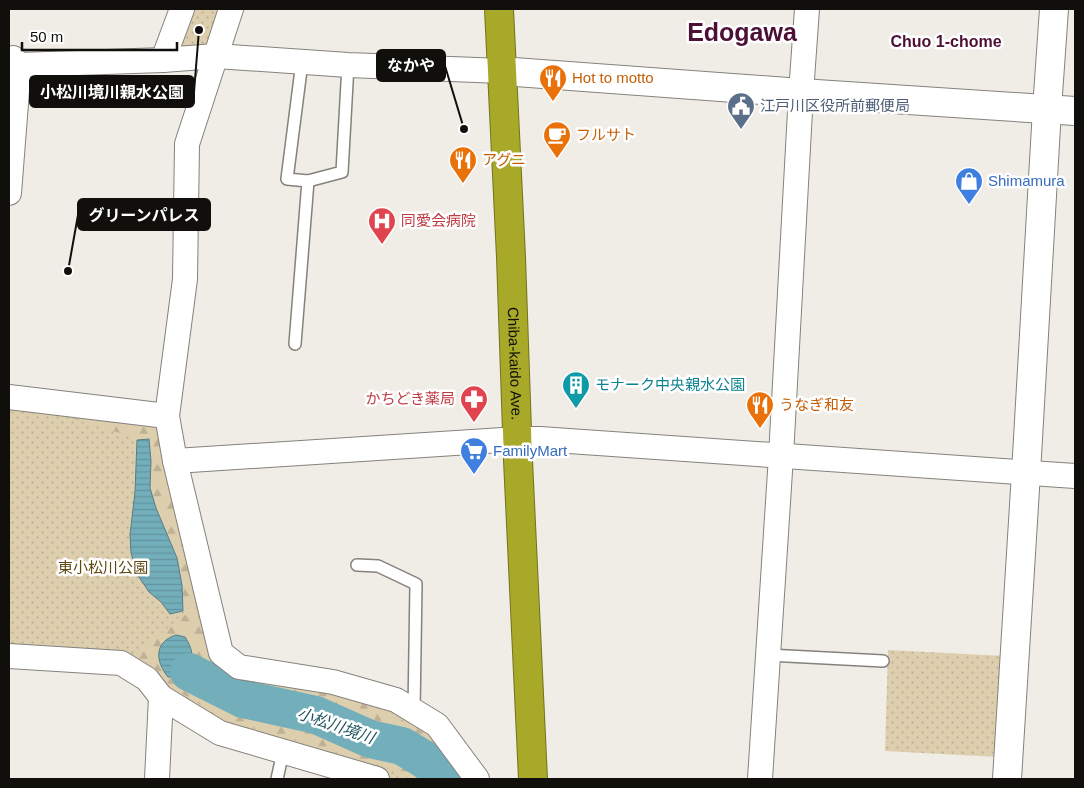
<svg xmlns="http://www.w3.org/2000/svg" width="1084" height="788" viewBox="0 0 1084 788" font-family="Arial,'Noto Sans JP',sans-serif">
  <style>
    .grass { fill: url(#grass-dots) }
    .forest { fill: url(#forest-firs) }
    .water { fill: url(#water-rules); stroke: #557e86 }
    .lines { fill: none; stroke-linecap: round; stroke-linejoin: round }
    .river { stroke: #73aebb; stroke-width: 38 }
    .lane-casing { stroke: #85827d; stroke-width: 14 }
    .street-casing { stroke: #85827d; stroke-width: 26 }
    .secondary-casing { stroke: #85827d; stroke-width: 30 }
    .highway-casing { stroke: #73731e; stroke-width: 30 }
    .lane { stroke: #fff; stroke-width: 11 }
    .street { stroke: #fff; stroke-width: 24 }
    .secondary { stroke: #fff; stroke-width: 28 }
    .highway { stroke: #a8a928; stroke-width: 28 }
    .labels { text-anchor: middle; stroke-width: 5; stroke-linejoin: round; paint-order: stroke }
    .food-label { font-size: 15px; fill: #c56008; stroke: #fff; text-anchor: start }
    .service-label { font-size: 15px; fill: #4e5e75; stroke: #fff; text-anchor: start }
    .shop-label { font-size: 15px; fill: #366cbe; stroke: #fff; text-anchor: start }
    .health-label { font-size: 15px; fill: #be3a42; stroke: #fff; text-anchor: start }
    .street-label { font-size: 15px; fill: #100f0c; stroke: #fff }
    .culture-label { font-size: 15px; fill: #0d838f; stroke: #fff; text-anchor: start }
    .park-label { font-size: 15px; fill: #5f4913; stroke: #fff }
    .neighbourhood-label { font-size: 16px; font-weight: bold; fill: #4d1035; stroke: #fff }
    .water-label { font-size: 16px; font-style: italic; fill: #235660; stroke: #fff }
    .town-label { font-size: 25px; font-weight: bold; fill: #4d1035; stroke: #fff }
    .leader { fill: none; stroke: #100f0c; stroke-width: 2 }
    .callout-dot { fill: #100f0c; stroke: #fff; stroke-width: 2 }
    .callout { fill: #100f0c; stroke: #100f0c; stroke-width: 2 }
    .callout-label { font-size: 16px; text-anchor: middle; font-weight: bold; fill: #fff }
  </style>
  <defs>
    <pattern id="grass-dots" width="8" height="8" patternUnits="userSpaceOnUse" patternTransform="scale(1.25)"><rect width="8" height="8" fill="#ddceae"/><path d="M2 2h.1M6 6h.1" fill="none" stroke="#bdb094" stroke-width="1.8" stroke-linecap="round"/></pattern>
    <pattern id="forest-firs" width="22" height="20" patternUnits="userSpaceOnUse" patternTransform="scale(1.25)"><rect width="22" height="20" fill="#ddceae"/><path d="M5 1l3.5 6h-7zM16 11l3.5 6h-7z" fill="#bdb094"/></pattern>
    <pattern id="water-rules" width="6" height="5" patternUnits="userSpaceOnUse" patternTransform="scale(1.25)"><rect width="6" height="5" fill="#73aebb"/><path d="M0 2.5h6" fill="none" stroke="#6294a0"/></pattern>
  </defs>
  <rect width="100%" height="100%" fill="#f0ede6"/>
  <!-- grass -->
  <g class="grass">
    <path d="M187,9H226L212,52L171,56Z"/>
    <path d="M9,397L167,416L221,653L396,700L477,779H377L220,733L147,679L9,656Z"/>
    <path d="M888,650L1005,656L998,757L885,751Z"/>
  </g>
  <!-- forest -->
  <g class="forest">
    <path d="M71,418L156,428L195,602L177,617L136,438Z"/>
    <path d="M195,607L210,662L236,680L331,694L389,712L428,735L456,779H410L397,771L227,721L171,687L157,670L133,656Z"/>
  </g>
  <!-- water -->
  <g class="water">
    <path d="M149,439L151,461L150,488L156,508L177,558L182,585L183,611L170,614L161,602L149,592L137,574L131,553L130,535L135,492L137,440Z"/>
    <path d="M176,635L185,637C194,651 193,657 189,672L179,677H168C155,661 154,642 176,635Z"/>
  </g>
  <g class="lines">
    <!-- river -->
    <path class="river" d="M189,672L243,699L316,715L370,739L402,746L425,760L449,779"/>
    <!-- lane casing -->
    <g class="lane-casing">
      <g id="lane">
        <path d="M308,181L342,172L348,65"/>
        <path d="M295,344L308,181L287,179L302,62"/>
        <path d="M357,565L378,566L416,584L414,711"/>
        <path d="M768,655L883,661"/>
        <path d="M277,779L283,752"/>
      </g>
    </g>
    <!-- street casing -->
    <g class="street-casing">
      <g id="street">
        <path d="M231,9L187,144L185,279L167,416L175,461L221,653L239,667L333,682L396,700L437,725L477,779"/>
        <path d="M163,60L182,9"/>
        <path d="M9,74L19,65L163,60L216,56L348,65L502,71"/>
        <path d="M9,193L19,65L13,58"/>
        <path d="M9,397L167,416"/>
        <path d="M175,461L517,439H540L1075,476"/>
        <path d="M9,656L121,663L147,679L161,697L220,733L377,779"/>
        <path d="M157,779L161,697"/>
        <path d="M760,779L781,456L801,93L807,9"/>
      </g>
    </g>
    <!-- secondary casing -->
    <g class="secondary-casing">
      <g id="secondary">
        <path d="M502,71L801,93L1075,111"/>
        <path d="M1007,779L1026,473L1047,109L1054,9"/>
      </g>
    </g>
    <!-- highway casing -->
    <g class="highway-casing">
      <g id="highway">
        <path id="s1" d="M499,9L511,257L518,460L533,779"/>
      </g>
    </g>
    <!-- lane -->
    <use href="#lane" class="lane"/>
    <!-- street -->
    <use href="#street" class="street"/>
    <!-- secondary -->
    <use href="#secondary" class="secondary"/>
    <!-- highway -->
    <use href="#highway" class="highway"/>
  </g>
  <!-- icons -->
  <defs>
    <g id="restaurant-pin" transform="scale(1.4375)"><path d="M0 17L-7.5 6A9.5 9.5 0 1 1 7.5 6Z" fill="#e8710a" stroke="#fff"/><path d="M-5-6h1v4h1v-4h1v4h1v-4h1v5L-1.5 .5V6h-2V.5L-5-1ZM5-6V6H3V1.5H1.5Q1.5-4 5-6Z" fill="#fff"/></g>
    <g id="civic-pin" transform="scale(1.4375)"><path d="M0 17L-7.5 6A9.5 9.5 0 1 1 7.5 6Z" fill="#5c6f8a" stroke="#fff"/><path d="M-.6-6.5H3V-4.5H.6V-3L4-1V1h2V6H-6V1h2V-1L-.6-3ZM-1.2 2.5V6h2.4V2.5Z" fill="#fff"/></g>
    <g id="cafe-pin" transform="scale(1.4375)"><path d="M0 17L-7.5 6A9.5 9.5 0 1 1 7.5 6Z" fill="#e8710a" stroke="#fff"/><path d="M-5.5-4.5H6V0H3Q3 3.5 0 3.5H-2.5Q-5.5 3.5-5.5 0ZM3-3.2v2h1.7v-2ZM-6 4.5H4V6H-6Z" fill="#fff"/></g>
    <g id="shop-pin" transform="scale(1.4375)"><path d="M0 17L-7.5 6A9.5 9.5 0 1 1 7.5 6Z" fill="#3f7fe0" stroke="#fff"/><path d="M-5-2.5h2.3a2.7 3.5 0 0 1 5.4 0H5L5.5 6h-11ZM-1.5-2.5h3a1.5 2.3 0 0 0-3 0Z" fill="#fff"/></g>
    <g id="hospital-pin" transform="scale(1.4375)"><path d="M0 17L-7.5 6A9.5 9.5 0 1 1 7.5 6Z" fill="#e0444e" stroke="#fff"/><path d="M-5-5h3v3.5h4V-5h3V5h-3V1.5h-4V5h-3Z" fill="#fff"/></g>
    <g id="building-pin" transform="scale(1.4375)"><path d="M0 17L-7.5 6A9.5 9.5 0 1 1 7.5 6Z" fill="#0f9aa8" stroke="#fff"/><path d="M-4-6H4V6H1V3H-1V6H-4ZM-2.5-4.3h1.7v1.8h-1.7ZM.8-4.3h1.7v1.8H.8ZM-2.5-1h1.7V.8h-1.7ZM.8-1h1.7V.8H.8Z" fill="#fff"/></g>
    <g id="pharmacy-pin" transform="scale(1.4375)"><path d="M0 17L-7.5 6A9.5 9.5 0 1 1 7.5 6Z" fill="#e0444e" stroke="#fff"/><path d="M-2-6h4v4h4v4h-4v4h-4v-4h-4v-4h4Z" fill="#fff"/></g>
    <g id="supermarket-pin" transform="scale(1.4375)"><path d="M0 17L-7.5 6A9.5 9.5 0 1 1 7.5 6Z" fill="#3f7fe0" stroke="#fff"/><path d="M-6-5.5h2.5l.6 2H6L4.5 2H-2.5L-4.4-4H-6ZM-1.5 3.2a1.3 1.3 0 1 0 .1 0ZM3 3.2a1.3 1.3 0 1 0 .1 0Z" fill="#fff"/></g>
  </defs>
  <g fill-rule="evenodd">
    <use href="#restaurant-pin" x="553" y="78"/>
    <use href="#civic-pin" x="741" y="106"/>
    <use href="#cafe-pin" x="557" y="135"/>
    <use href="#restaurant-pin" x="463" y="160"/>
    <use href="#shop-pin" x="969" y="181"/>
    <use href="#hospital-pin" x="382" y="221"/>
    <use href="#building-pin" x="576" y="385"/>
    <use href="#pharmacy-pin" x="474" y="399"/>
    <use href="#restaurant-pin" x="760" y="405"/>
    <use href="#supermarket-pin" x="474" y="451"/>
  </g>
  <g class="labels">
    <!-- food labels -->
    <g class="food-label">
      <text x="572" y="83">Hot to motto</text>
      <text x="576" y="140">フルサト</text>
      <text x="482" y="165">アグニ</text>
      <text x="779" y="410">うなぎ和友</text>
    </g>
    <!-- service labels -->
    <g class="service-label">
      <text x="760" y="111">江戸川区役所前郵便局</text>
    </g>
    <!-- shop labels -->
    <g class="shop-label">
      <text x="988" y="186">Shimamura</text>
      <text x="493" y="456">FamilyMart</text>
    </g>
    <!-- health labels -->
    <g class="health-label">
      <text x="401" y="226">同愛会病院</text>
      <text x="455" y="404" text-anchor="end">かちどき薬局</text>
    </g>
    <!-- street labels -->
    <g class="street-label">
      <text dy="5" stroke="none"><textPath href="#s1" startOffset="355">Chiba-kaido Ave.</textPath></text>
    </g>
    <!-- culture labels -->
    <g class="culture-label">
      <text x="595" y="390">モナーク中央親水公園</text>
    </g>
    <!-- park labels -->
    <g class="park-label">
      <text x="103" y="573">東小松川公園</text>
    </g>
    <!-- neighbourhood labels -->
    <g class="neighbourhood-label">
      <text x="946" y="47">Chuo 1-chome</text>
    </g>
    <!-- water labels -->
    <g class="water-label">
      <text transform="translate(336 725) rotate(19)" y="6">小松川境川</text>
    </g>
    <!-- town labels -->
    <g class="town-label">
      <text x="742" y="41">Edogawa</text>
    </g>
  </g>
  <!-- callouts -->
  <path class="leader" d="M464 129L445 66M199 30L194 92M68 271L78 215"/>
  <g class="callout-dot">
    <circle cx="464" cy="129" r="5"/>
    <circle cx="199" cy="30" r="5"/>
    <circle cx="68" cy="271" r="5"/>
  </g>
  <g class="callout">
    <rect x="377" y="50" width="68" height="31" rx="5"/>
    <rect x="30" y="76" width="164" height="31" rx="5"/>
    <rect x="78" y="199" width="132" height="31" rx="5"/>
  </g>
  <g class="callout-label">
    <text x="411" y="71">なかや</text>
    <text x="112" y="98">小松川境川親水公園</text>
    <text x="144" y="221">グリーンパレス</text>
  </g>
  <!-- border -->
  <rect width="1084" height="788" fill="none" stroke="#100f0c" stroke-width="20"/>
  <!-- scale -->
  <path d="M22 42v8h155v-8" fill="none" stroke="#100f0c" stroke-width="2.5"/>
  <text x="30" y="42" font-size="15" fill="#100f0c" stroke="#ffffff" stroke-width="4" paint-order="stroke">50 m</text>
</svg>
